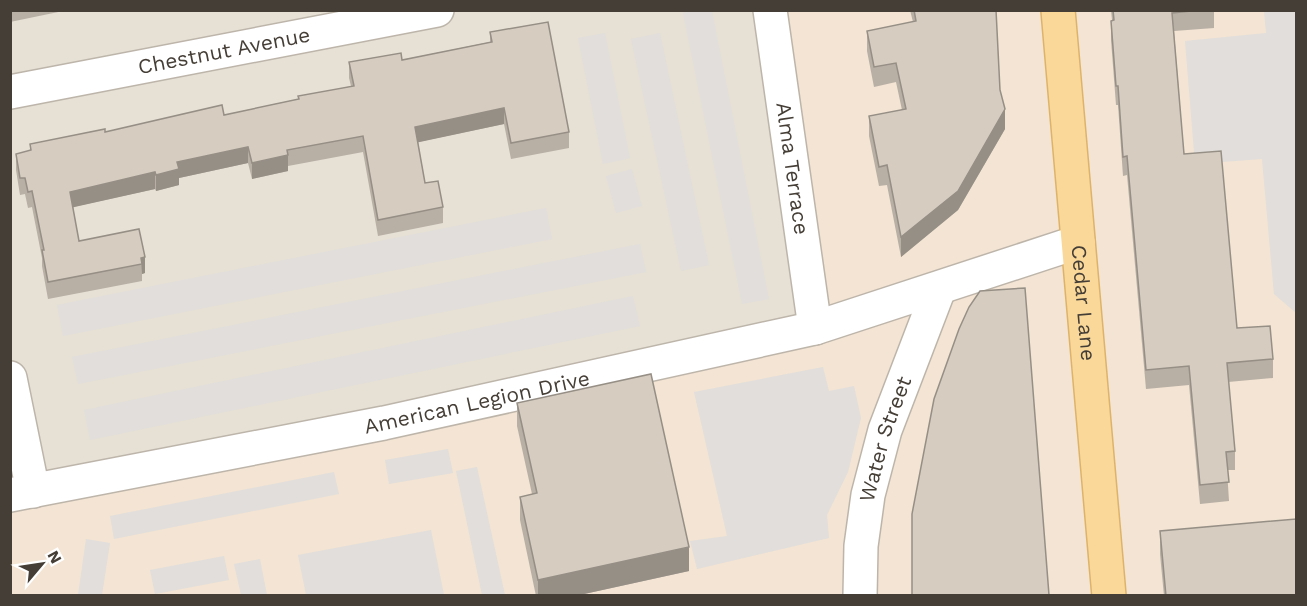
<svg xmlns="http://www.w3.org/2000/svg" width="1307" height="606" viewBox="0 0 1307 606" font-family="'Work Sans',sans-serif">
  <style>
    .residential { fill: #e6e0d5 }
    .commercial { fill: #f3e4d3 }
    .parking { fill: #e1dedb }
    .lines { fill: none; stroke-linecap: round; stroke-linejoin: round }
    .minor-casing { stroke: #bdb5aa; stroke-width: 36 }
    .major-casing { stroke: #deb369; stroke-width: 36 }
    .minor { stroke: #fff; stroke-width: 33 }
    .major { stroke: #f9d899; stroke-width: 33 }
    .wall { fill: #b8afa5 }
    .shaded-wall { fill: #968f86 }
    .building { fill: #d6ccc0; stroke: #968f86; stroke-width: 1.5 }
    .labels { text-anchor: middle; stroke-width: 4.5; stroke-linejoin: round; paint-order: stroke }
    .street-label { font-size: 21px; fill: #453e36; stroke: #fff }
  </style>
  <rect width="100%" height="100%" fill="#f2eee7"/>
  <!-- residential -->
  <path class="residential" d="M10,11H770L815,328L33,491L10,378Z"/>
  <!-- commercial -->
  <path class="commercial" d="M770,11H1296V595L11,596V495L815,328Z"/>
  <!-- parking -->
  <g class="parking">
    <path d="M698,10L712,11L769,299L742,304L683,13Z"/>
    <path d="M1264,11H1296V313L1274,294L1262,159L1195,164L1185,41L1266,33Z"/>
    <path d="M605,33L630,158L603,164L578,38Z"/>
    <path d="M660,33L709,265L681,271L631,39Z"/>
    <path d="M632,169L642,206L616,213L606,176Z"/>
    <path d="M546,208L552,239L63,336L57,305Z"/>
    <path d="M640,244L646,272L78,384L72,357Z"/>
    <path d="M633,296L640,326L90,440L84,410Z"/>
    <path d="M823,367L829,391L854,386L861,418L848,472L827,515L829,538L697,569L690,541L727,536L694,392Z"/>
    <path d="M448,449L453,473L389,484L385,460Z"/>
    <path d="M477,467L505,595H482L456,471Z"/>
    <path d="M334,472L339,494L114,539L110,516Z"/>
    <path d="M431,530L444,595H306L298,555Z"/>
    <path d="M86,539L110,543L102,595H78Z"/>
    <path d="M224,556L229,580L155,594L150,570Z"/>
    <path d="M260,559L267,595H241L234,564Z"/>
  </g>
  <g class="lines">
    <!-- minor casing -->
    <g class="minor-casing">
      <g id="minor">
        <path id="s1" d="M770,10L815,328"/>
        <path id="s2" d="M10,92L437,10"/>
        <path d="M10,378L33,491"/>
        <path id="s3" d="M10,495L384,423L815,328L1078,242"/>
        <path id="s4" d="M860,596L861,546L868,495L885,430L939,289"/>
      </g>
    </g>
    <!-- major casing -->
    <g class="major-casing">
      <g id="major">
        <path id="s5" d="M1058,10L1109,596"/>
      </g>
    </g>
    <!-- minor -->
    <use href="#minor" class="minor"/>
    <!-- major -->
    <use href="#major" class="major"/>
  </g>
  <!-- wall -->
  <g class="wall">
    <path d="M10,10H68L10,22Z"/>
    <path d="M910,10H996L1000,90L1005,129L958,210L901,257L887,185L879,186L869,136V116L902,110L896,82L874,87L867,51V31L913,22Z"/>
    <path d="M1111,10H1214V28L1174,31L1184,154L1237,328L1273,359V378L1228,382L1235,451V470H1227L1229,501L1200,504L1189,385L1146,389L1127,175L1123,176L1118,105H1116L1111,40V21L1112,20Z"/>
    <path d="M490,32L569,132V148L511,159L504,124L418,142L425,183L443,207V223L378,236L363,152L288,166V171L252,179L248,163L179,178V185L156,191L155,189L73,207L79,241L139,229L145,273L142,274V281L48,299L42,266V258L32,207L28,208L25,194L20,195L16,170V154L30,151V144L105,132L224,115L298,99L351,86L349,78V62L402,60L490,42Z"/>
    <path d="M517,403L689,571L575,596H536L520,520V497L532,494L517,426Z"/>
    <path d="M1160,531L1296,596H1164L1160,554Z"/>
  </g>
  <!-- shaded-wall -->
  <g class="shaded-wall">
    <path d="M504,108V124L415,143V127Z"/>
    <path d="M1005,109V129L958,210L901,257V237Z"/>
    <path d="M248,147V163L179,178V185L156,191V175L177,162Z"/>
    <path d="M288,155V171L252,179V163Z"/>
    <path d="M155,172V189L70,208V192Z"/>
    <path d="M145,257V273L142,274L141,258Z"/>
    <path d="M689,547V571L575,596H538V580Z"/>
  </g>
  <!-- building -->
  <g class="building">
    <path d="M914,10H996L1000,90L1005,109L958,191L901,237L887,165L879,167L869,116L906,109L896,63L874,67L867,31L916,21Z"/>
    <path d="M1113,10H1201L1172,13L1184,154L1221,151L1237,328L1270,326L1273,359L1227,363L1235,451L1226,452L1229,482L1200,485L1189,366L1146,370L1127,156L1123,157L1118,86H1116L1111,21L1114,20Z"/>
    <path d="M548,22L569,132L511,143L504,108L415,127L425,183L438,181L443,207L378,220L363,136L287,150L288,155L252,163L248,147L177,162L179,169L156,175L155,172L70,192L79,241L139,229L145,257L141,258L142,264L48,282L42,250H44L32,191L28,192L25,178H20L16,154L31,150L30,144L105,129V132L222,105L224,115L299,99L298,96L354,86L349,62L401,53L402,60L492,42L490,32Z"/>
    <path d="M1025,288L1049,595L1051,596H912V514L934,399L959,329L969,307L980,291Z"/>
    <path d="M651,374L689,547L538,580L520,497L537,493L517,403Z"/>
    <path d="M1296,519V596H1166L1160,531Z"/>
  </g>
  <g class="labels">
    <!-- street labels -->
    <g class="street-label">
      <text dy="7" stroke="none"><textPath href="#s2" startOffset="218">Chestnut Avenue</textPath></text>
      <text dy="7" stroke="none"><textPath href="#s1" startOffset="160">Alma Terrace</textPath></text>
      <text dy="7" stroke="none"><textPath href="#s5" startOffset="294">Cedar Lane</textPath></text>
      <text dy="7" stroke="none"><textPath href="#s3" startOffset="476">American Legion Drive</textPath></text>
      <text dy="7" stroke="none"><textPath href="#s4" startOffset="160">Water Street</textPath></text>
    </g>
  </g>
  <!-- border -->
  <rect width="1307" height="606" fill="none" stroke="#453e36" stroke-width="24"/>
  <!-- north arrow -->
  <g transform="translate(42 564) rotate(61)" stroke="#ffffff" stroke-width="4.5" paint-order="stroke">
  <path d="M0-4.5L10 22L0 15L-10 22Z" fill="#453e36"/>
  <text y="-9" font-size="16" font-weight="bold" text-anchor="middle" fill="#453e36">N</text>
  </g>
</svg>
